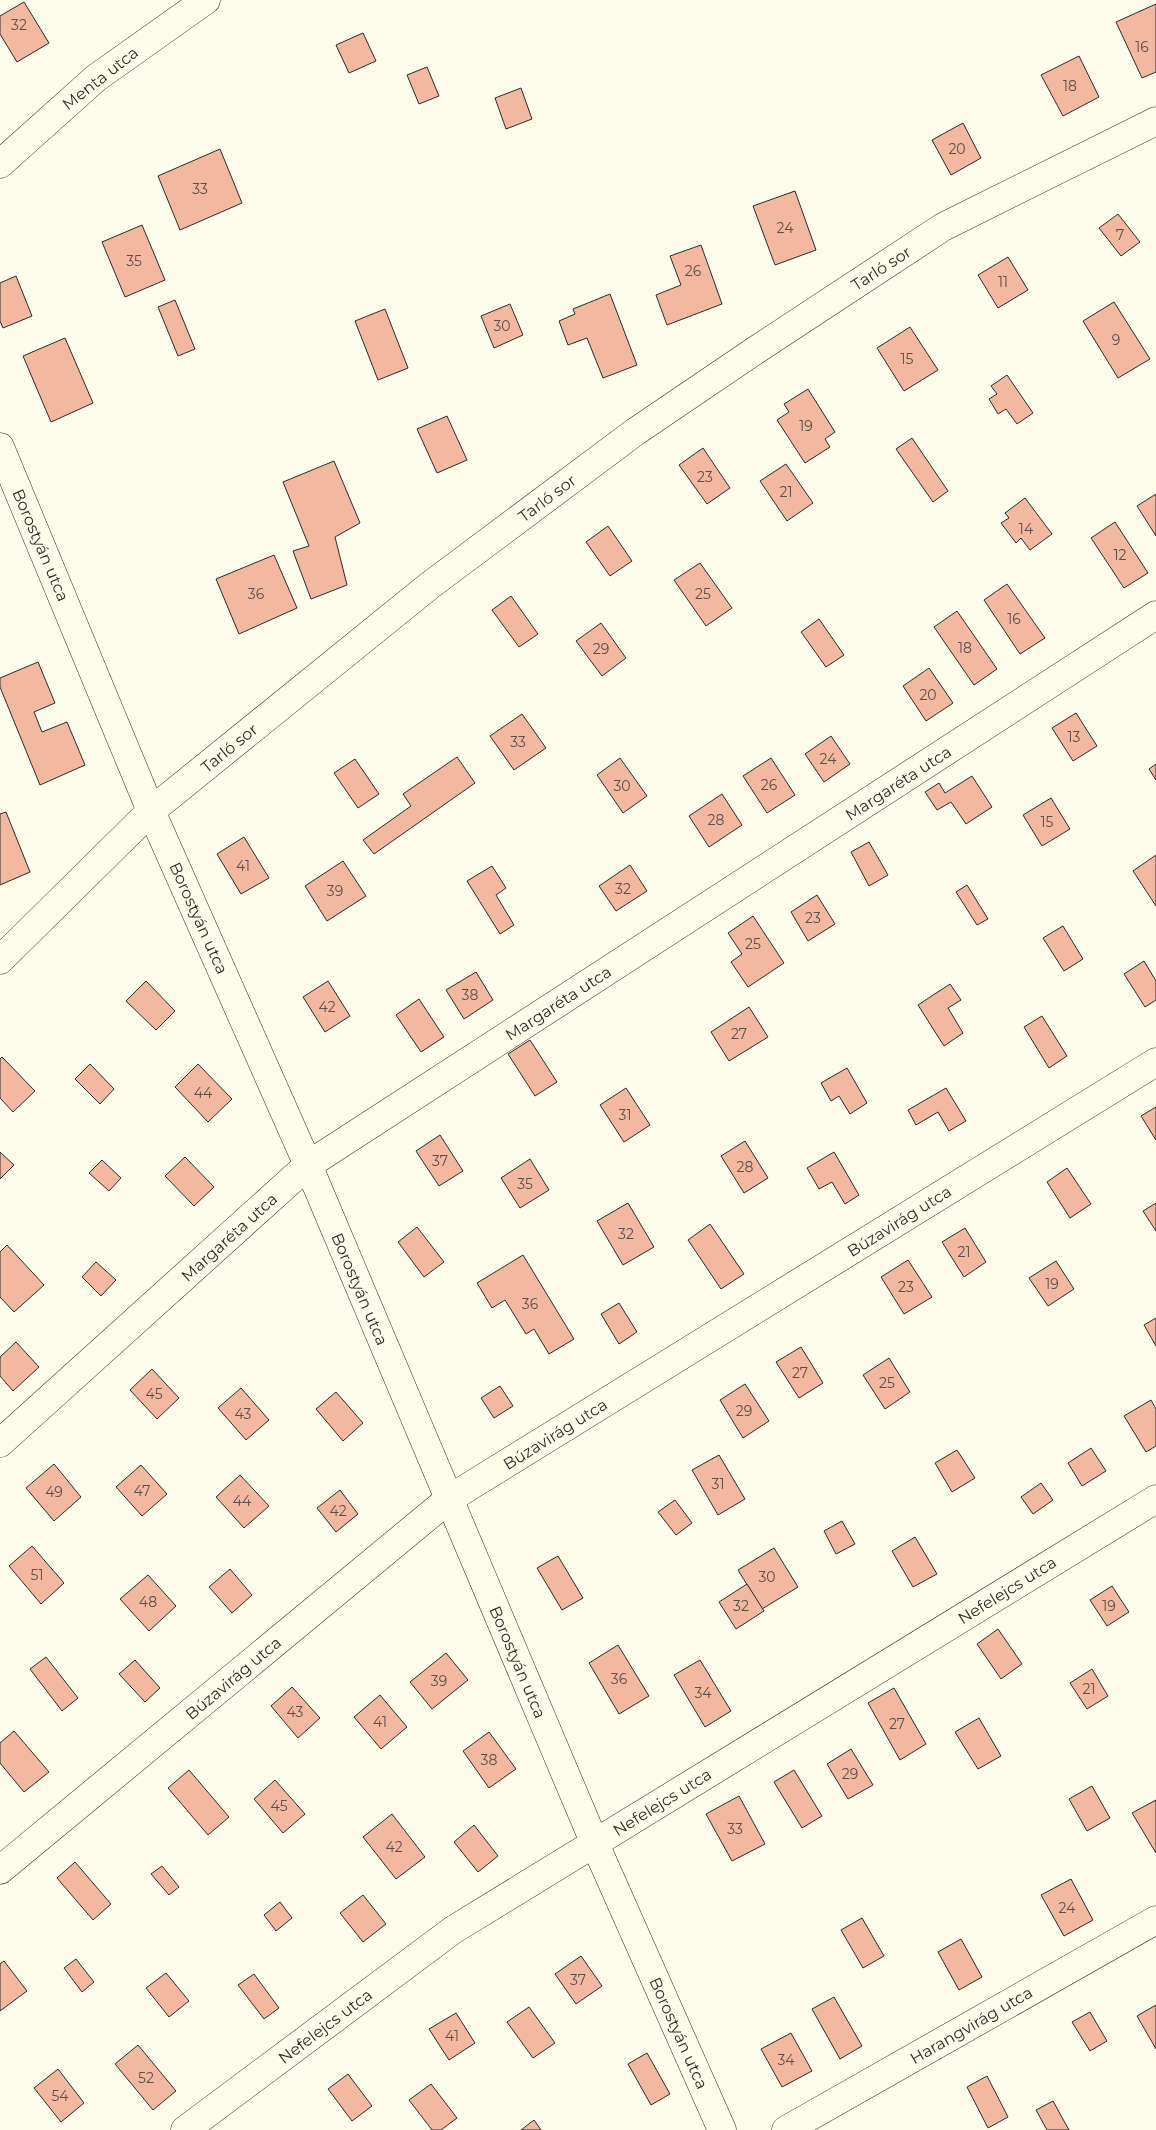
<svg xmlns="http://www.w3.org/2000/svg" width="1156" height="2130" viewBox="0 0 1156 2130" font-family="Montserrat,sans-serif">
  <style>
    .building { fill: #f2b8a0; stroke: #2b2b2b }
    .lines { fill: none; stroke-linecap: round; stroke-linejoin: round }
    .minor-casing { stroke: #2b2b2b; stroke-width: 29 }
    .minor { stroke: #fdfbea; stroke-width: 28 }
    .labels { text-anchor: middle; stroke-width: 4; stroke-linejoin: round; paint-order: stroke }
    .number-label { font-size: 14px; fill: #5d4e48 }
    .street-label { font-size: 16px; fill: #2b2b2b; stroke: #fdfbea }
  </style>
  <rect width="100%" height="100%" fill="#fdfbea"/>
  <!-- building -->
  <g class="building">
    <path d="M24,2L49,43L17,62L0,34V16Z"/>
    <path d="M1156,4V72L1142,78L1116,22Z"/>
    <path d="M363,33L376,61L349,73L336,45Z"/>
    <path d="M1079,56L1099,97L1063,116L1041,75Z"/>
    <path d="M427,67L439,96L419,104L407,75Z"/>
    <path d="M521,88L532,119L506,129L495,98Z"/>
    <path d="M963,123L981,158L951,175L932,140Z"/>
    <path d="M220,149L242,203L180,230L158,176Z"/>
    <path d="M795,191L816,250L775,265L753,206Z"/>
    <path d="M1118,214L1140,242L1121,256L1099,228Z"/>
    <path d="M142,225L165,280L125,297L102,242Z"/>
    <path d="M701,245L722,304L667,325L656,295L681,285L670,256Z"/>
    <path d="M1008,257L1028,290L998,308L978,275Z"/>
    <path d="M16,276L32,316L3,328L0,321V283Z"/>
    <path d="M610,294L637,365L603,378L587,338L568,345L559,321L575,314L573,309Z"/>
    <path d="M175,300L195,349L178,356L158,307Z"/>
    <path d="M1114,302L1150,359L1118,378L1083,321Z"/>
    <path d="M510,304L523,335L494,348L481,316Z"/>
    <path d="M385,309L408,368L378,380L355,321Z"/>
    <path d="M910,327L938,370L904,391L877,348Z"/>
    <path d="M65,338L93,403L51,422L23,356Z"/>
    <path d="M1007,375L1033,413L1017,424L1006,409L998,414L989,399L997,394L991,386Z"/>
    <path d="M808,389L835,432L825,439L830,447L805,463L777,420L789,412L784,404Z"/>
    <path d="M447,416L467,460L437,473L417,429Z"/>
    <path d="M912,438L948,491L933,502L896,449Z"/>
    <path d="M703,448L730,488L707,504L679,465Z"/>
    <path d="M334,461L360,523L335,537L347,585L311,599L293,551L309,546L283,482Z"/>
    <path d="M786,464L813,503L787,521L760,481Z"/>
    <path d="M1156,494V536L1137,506Z"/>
    <path d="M1025,498L1052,534L1030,550L1021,538L1016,543L1001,523L1009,518L1005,513Z"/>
    <path d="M1115,522L1148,573L1124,588L1091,538Z"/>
    <path d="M608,526L632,561L610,576L586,542Z"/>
    <path d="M274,555L297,608L239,634L216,579Z"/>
    <path d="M700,563L732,608L706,626L674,580Z"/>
    <path d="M1007,584L1045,638L1020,654L984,600Z"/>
    <path d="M511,596L538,634L519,647L492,610Z"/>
    <path d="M957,611L997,669L974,685L934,627Z"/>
    <path d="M819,619L844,655L826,667L801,632Z"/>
    <path d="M601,623L626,658L602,676L576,641Z"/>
    <path d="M38,662L55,703L34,712L42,732L67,722L85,765L40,785L0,687V678Z"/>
    <path d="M929,668L953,703L926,721L903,686Z"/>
    <path d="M1076,713L1097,746L1073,761L1052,728Z"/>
    <path d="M522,714L546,748L514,770L490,736Z"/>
    <path d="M831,736L850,764L824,782L805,754Z"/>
    <path d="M457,757L475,783L374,854L363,840L411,806L403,794Z"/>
    <path d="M620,758L647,796L623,813L597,775Z"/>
    <path d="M771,758L795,795L767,813L743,776Z"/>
    <path d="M355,759L379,794L358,808L334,773Z"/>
    <path d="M1156,764V780L1149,769Z"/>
    <path d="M972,776L992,807L966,824L951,802L937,810L925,792L939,783L945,793Z"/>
    <path d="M722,794L742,825L709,847L689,816Z"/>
    <path d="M1051,798L1070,829L1042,846L1023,815Z"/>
    <path d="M6,812L30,872L0,885V814Z"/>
    <path d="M244,837L269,878L241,894L217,854Z"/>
    <path d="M869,842L888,875L869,886L851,852Z"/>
    <path d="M1156,855V906L1133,871Z"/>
    <path d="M343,861L366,896L327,921L305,886Z"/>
    <path d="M630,865L647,891L616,911L599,886Z"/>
    <path d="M492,866L506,888L496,895L514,925L500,934L467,881Z"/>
    <path d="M967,885L988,919L977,925L956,892Z"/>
    <path d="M817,895L835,924L808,941L791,912Z"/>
    <path d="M753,916L784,963L748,987L731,962L742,954L728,933Z"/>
    <path d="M1063,926L1083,959L1064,971L1043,938Z"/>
    <path d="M1144,961L1156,981V1000L1145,1007L1124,974Z"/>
    <path d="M476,972L493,1000L464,1019L446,990Z"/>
    <path d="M146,981L175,1011L156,1030L126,1001Z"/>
    <path d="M328,981L350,1016L325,1032L303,997Z"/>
    <path d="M950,984L961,1000L948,1008L963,1033L944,1046L918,1005Z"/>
    <path d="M419,999L444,1037L421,1052L396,1015Z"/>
    <path d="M749,1007L768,1037L729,1061L711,1032Z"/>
    <path d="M1042,1016L1067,1056L1049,1068L1024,1027Z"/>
    <path d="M530,1040L557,1082L535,1096L508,1054Z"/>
    <path d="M2,1057L35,1091L13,1112L0,1098V1059Z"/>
    <path d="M90,1064L114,1089L100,1104L75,1079Z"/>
    <path d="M198,1064L232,1099L208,1122L175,1087Z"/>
    <path d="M847,1068L867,1103L850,1114L839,1096L831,1101L821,1083Z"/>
    <path d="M626,1088L650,1125L624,1142L600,1105Z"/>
    <path d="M946,1088L966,1121L949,1131L938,1112L916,1125L908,1110Z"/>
    <path d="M1156,1107V1140L1141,1116Z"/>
    <path d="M440,1135L463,1171L439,1186L416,1151Z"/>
    <path d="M745,1141L768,1178L744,1193L721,1156Z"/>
    <path d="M0,1152L14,1165L0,1179Z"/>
    <path d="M834,1152L859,1195L845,1204L832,1182L819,1189L807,1168Z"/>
    <path d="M185,1157L214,1187L194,1206L165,1176Z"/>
    <path d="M530,1159L549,1190L520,1208L501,1178Z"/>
    <path d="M102,1160L121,1178L109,1191L89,1173Z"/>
    <path d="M1067,1168L1091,1204L1070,1218L1047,1182Z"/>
    <path d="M628,1203L654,1247L623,1265L597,1221Z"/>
    <path d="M1156,1203V1231L1143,1211Z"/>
    <path d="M710,1224L744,1274L721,1289L688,1240Z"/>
    <path d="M417,1227L444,1262L424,1277L398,1242Z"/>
    <path d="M965,1228L986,1262L964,1277L942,1242Z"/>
    <path d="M7,1245L44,1285L14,1312L0,1297V1252Z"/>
    <path d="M523,1255L574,1339L549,1354L534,1329L526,1334L505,1300L492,1308L477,1283Z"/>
    <path d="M908,1260L932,1297L904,1314L881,1277Z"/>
    <path d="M1056,1261L1074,1289L1048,1306L1029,1278Z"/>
    <path d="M96,1262L116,1280L101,1296L82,1277Z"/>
    <path d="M619,1303L637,1332L619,1344L601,1314Z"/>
    <path d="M1156,1318V1346L1144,1325Z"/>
    <path d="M16,1342L39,1367L13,1391L0,1376V1357Z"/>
    <path d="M801,1347L823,1383L799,1398L776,1362Z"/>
    <path d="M889,1358L910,1392L885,1409L863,1375Z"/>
    <path d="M152,1369L179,1398L157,1419L130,1390Z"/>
    <path d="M745,1384L769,1421L743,1438L720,1400Z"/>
    <path d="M500,1386L513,1406L494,1418L481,1398Z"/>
    <path d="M241,1388L269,1420L246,1440L218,1408Z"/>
    <path d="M336,1392L363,1423L343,1441L316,1409Z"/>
    <path d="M1151,1400L1156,1409V1446L1146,1452L1124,1416Z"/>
    <path d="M1091,1448L1106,1471L1082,1486L1068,1463Z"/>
    <path d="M957,1450L975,1478L952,1492L935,1463Z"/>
    <path d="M719,1455L745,1499L718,1515L692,1470Z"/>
    <path d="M54,1464L81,1497L54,1521L26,1488Z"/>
    <path d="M141,1465L167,1494L142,1516L116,1487Z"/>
    <path d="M240,1475L269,1506L244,1528L216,1497Z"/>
    <path d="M1041,1483L1053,1500L1033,1514L1021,1497Z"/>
    <path d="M340,1490L358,1514L336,1532L317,1508Z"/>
    <path d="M675,1500L692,1523L676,1535L658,1512Z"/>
    <path d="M842,1521L855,1544L836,1554L824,1531Z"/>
    <path d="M915,1537L937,1574L913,1587L892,1551Z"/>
    <path d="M32,1546L64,1583L41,1604L9,1566Z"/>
    <path d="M774,1548L798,1587L762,1609L738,1570Z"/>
    <path d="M558,1556L583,1598L562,1610L537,1568Z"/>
    <path d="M230,1569L252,1595L232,1613L209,1587Z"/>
    <path d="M148,1575L176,1606L149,1631L120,1599Z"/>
    <path d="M747,1584L764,1611L736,1629L719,1602Z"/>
    <path d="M1112,1586L1129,1612L1107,1626L1090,1600Z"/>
    <path d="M998,1629L1022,1664L1001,1679L977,1644Z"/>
    <path d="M618,1645L649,1696L619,1714L589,1663Z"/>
    <path d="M446,1653L468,1680L432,1709L410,1682Z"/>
    <path d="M46,1657L78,1698L62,1711L30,1669Z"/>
    <path d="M135,1660L160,1688L145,1702L119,1674Z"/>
    <path d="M700,1660L731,1711L705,1727L674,1675Z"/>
    <path d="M1092,1669L1108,1696L1087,1709L1070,1683Z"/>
    <path d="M292,1687L320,1718L298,1738L271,1706Z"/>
    <path d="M894,1688L926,1744L900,1760L868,1703Z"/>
    <path d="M380,1695L407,1727L381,1749L354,1717Z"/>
    <path d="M979,1718L1001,1756L978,1769L955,1732Z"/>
    <path d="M14,1731L49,1772L24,1792L0,1763V1743Z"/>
    <path d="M489,1732L516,1769L489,1788L463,1751Z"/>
    <path d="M851,1749L873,1785L848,1799L827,1764Z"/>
    <path d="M189,1770L229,1817L208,1835L168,1788Z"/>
    <path d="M794,1770L822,1816L802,1828L774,1782Z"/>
    <path d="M275,1780L305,1814L283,1833L254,1799Z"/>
    <path d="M1092,1786L1110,1818L1087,1831L1069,1799Z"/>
    <path d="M739,1796L765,1844L732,1861L706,1814Z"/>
    <path d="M1156,1800V1853L1132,1813Z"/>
    <path d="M392,1814L425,1857L396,1879L363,1837Z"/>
    <path d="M474,1825L498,1856L478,1872L454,1842Z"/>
    <path d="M75,1862L111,1904L93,1920L57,1878Z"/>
    <path d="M162,1866L179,1887L169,1895L151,1874Z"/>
    <path d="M1071,1879L1093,1920L1064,1936L1041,1895Z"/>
    <path d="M363,1895L386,1924L363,1942L340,1913Z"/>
    <path d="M280,1902L292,1918L276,1931L264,1915Z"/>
    <path d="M862,1918L884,1956L863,1968L841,1930Z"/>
    <path d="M961,1939L982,1977L959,1990L938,1952Z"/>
    <path d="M581,1956L602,1986L576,2004L555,1974Z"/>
    <path d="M76,1959L94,1982L82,1992L64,1968Z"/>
    <path d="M4,1961L27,1991L0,2011V1964Z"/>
    <path d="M166,1973L189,2001L169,2017L146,1988Z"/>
    <path d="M254,1974L279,2008L264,2019L238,1985Z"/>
    <path d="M834,1997L862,2046L840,2059L812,2009Z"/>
    <path d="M1156,2005V2049L1137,2016Z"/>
    <path d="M529,2007L555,2043L533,2058L507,2022Z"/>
    <path d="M1090,2012L1107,2041L1090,2051L1072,2022Z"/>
    <path d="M456,2013L475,2043L449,2060L429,2029Z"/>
    <path d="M791,2033L812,2071L782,2087L761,2049Z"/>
    <path d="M138,2045L176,2091L153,2110L115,2064Z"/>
    <path d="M647,2053L670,2094L651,2105L628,2064Z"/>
    <path d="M58,2069L84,2103L61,2122L34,2088Z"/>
    <path d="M348,2074L372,2106L352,2121L328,2089Z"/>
    <path d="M987,2076L1008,2117L988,2128L967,2087Z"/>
    <path d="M431,2084L457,2118L441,2130H432L409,2100Z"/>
    <path d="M1053,2101L1069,2130H1047L1036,2110Z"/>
    <path d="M534,2120L541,2130H521Z"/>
  </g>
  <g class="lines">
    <!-- minor casing -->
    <g class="minor-casing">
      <g id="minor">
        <path d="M0,164L96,78L206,0"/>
        <path d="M0,447L151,811L308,1165L595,1844L722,2130"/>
        <path d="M0,960L151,811L429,586L635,432L756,350L943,227L1156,121"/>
        <path d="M0,1443L308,1165L1156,615"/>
        <path d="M0,1870L449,1499L1156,1062"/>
        <path d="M185,2130L453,1930L1156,1499"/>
        <path d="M786,2130L1156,1920"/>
      </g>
    </g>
    <!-- minor -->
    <use href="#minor" class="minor"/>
  </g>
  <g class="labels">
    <!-- number labels -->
    <g class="number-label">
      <text x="19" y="30">32</text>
      <text x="1142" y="52">16</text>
      <text x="1070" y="91">18</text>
      <text x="957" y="154">20</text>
      <text x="200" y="194">33</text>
      <text x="785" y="233">24</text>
      <text x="1120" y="240">7</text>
      <text x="134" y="266">35</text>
      <text x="693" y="276">26</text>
      <text x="1003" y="287">11</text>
      <text x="502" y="331">30</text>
      <text x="1116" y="345">9</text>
      <text x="907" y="364">15</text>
      <text x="806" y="431">19</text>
      <text x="705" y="482">23</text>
      <text x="786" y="497">21</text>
      <text x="1026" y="534">14</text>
      <text x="1120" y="560">12</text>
      <text x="256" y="599">36</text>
      <text x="703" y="599">25</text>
      <text x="1014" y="624">16</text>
      <text x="965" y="653">18</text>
      <text x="601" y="654">29</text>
      <text x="928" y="700">20</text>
      <text x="1074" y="742">13</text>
      <text x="518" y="747">33</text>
      <text x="828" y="764">24</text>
      <text x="769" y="790">26</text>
      <text x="622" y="791">30</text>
      <text x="716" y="825">28</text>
      <text x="1047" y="827">15</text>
      <text x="243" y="871">41</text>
      <text x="623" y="894">32</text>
      <text x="335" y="896">39</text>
      <text x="813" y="923">23</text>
      <text x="753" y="949">25</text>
      <text x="470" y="1000">38</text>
      <text x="327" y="1012">42</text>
      <text x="739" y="1039">27</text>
      <text x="203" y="1098">44</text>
      <text x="625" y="1120">31</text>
      <text x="440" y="1166">37</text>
      <text x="745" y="1172">28</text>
      <text x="525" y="1189">35</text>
      <text x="626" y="1239">32</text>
      <text x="964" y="1257">21</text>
      <text x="1052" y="1289">19</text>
      <text x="906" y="1292">23</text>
      <text x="530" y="1309">36</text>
      <text x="800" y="1378">27</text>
      <text x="887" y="1388">25</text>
      <text x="154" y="1399">45</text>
      <text x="744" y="1416">29</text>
      <text x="243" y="1419">43</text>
      <text x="718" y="1489">31</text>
      <text x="142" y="1496">47</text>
      <text x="54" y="1497">49</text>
      <text x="242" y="1506">44</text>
      <text x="338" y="1516">42</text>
      <text x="37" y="1580">51</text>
      <text x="767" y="1582">30</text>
      <text x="148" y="1607">48</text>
      <text x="741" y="1611">32</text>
      <text x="1109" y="1611">19</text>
      <text x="619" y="1684">36</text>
      <text x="439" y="1686">39</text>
      <text x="1089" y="1694">21</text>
      <text x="703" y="1698">34</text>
      <text x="295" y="1717">43</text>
      <text x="380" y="1727">41</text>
      <text x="897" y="1729">27</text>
      <text x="489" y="1765">38</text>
      <text x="850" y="1779">29</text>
      <text x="279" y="1811">45</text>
      <text x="735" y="1834">33</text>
      <text x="394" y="1852">42</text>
      <text x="1067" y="1913">24</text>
      <text x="578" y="1985">37</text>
      <text x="452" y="2041">41</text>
      <text x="786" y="2065">34</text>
      <text x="146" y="2083">52</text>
      <text x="60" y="2101">54</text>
    </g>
    <!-- street labels -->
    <g class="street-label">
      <text transform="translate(100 78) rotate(-38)" y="6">Menta utca</text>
      <text transform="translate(881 268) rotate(-33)" y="6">Tarló sor</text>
      <text transform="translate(547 498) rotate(-37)" y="6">Tarló sor</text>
      <text transform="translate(41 545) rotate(67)" y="6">Borostyán utca</text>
      <text transform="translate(229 748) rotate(-39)" y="6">Tarló sor</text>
      <text transform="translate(898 783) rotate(-33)" y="6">Margaréta utca</text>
      <text transform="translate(199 918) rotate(66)" y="6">Borostyán utca</text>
      <text transform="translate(558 1003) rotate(-33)" y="6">Margaréta utca</text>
      <text transform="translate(899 1221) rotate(-32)" y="6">Búzavirág utca</text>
      <text transform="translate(229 1237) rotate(-42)" y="6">Margaréta utca</text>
      <text transform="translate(360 1289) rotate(67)" y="6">Borostyán utca</text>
      <text transform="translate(555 1434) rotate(-32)" y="6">Búzavirág utca</text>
      <text transform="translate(1007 1590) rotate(-32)" y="6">Nefelejcs utca</text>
      <text transform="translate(518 1662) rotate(67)" y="6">Borostyán utca</text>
      <text transform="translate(233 1678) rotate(-40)" y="6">Búzavirág utca</text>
      <text transform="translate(662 1802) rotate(-32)" y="6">Nefelejcs utca</text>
      <text transform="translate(971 2025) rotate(-30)" y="6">Harangvirág utca</text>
      <text transform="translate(325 2026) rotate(-37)" y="6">Nefelejcs utca</text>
      <text transform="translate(679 2033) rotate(66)" y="6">Borostyán utca</text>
    </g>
  </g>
</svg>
